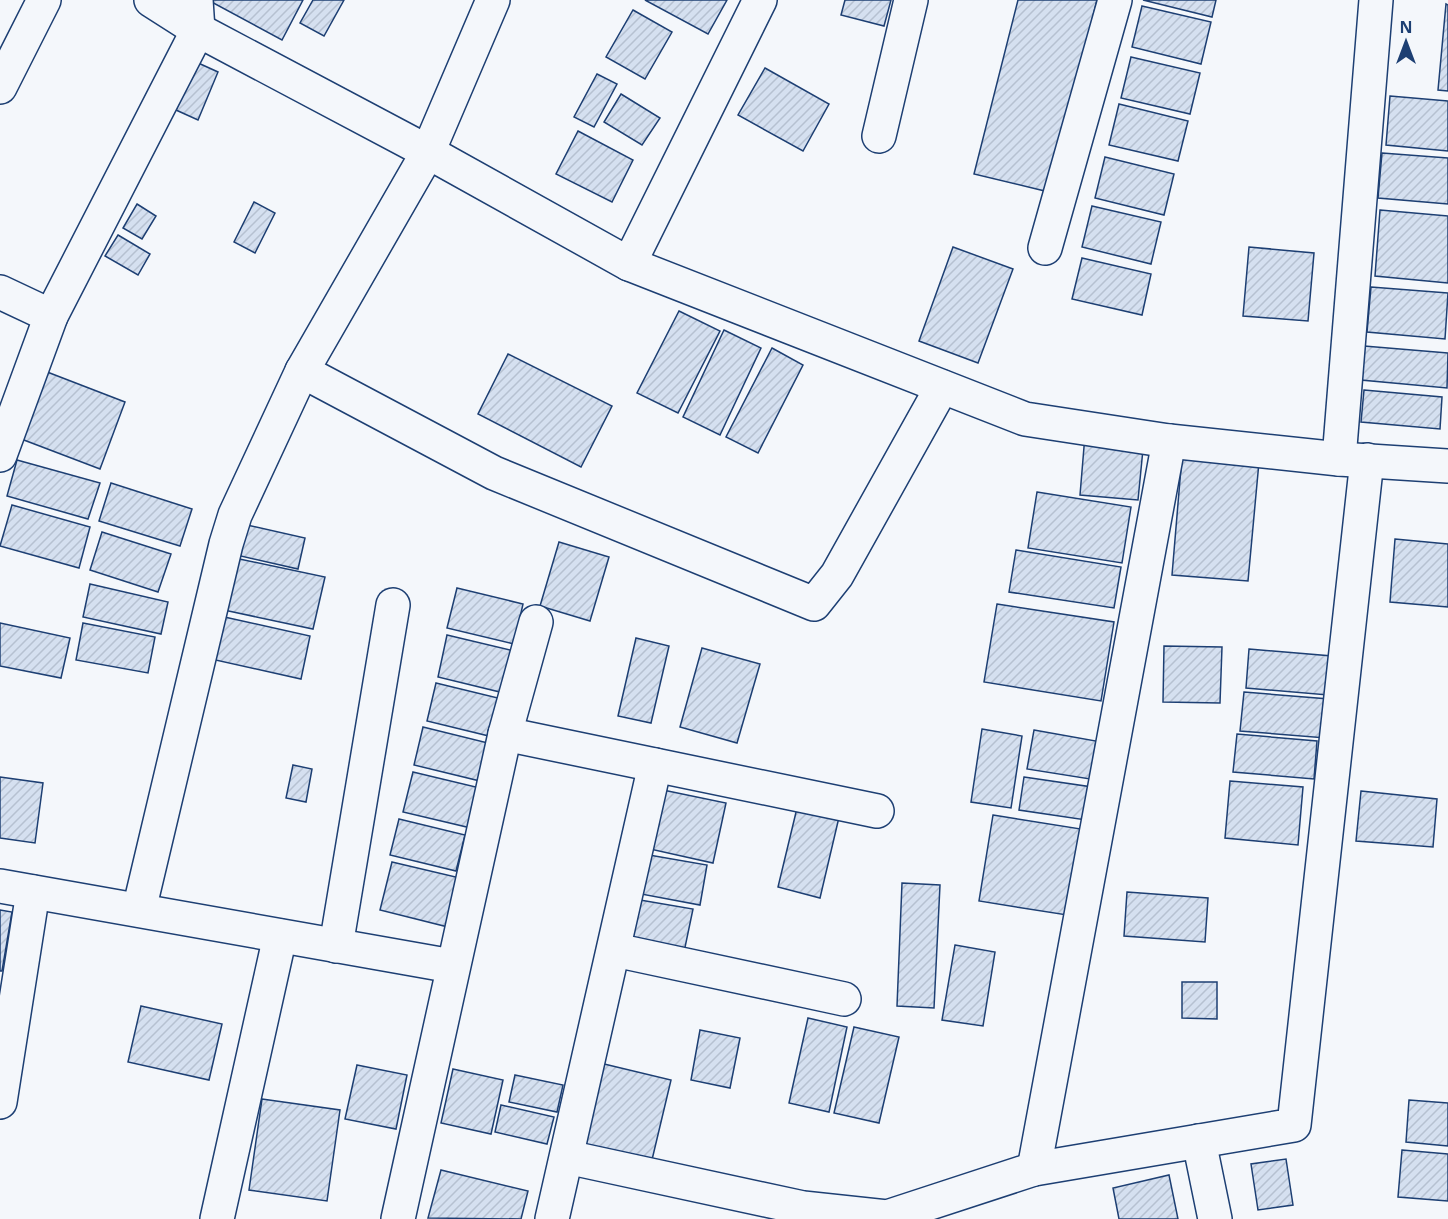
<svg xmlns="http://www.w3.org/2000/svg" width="1448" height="1219" viewBox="0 0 1448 1219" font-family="'Open Sans',sans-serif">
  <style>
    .building { fill: url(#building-hatch); stroke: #1d3f73; stroke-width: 1.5 }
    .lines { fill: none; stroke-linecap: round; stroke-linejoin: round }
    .minor-casing { stroke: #1d3f73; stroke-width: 36 }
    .minor { stroke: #f4f7fb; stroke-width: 33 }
  </style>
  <defs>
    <pattern id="building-hatch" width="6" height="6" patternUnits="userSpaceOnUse" patternTransform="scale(1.5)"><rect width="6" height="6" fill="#d5e0f0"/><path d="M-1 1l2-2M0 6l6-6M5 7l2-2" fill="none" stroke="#b6c1d1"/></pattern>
  </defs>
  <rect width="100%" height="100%" fill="#f4f7fb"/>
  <!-- building -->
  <g class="building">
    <path d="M208,0H303L282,40Z"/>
    <path d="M313,0H344L324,36L300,23Z"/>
    <path d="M645,0H727L708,34Z"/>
    <path d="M845,0H891L884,26L841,15Z"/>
    <path d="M1018,0H1097L1049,192L974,174Z"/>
    <path d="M1143,0H1216L1212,17Z"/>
    <path d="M1446,4L1448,5V91L1438,90Z"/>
    <path d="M1142,6L1211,22L1201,64L1132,47Z"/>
    <path d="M633,10L672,32L645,79L606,57Z"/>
    <path d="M1131,57L1200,73L1190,114L1121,98Z"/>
    <path d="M196,62L218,72L198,120L176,110Z"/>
    <path d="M765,68L829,104L803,151L738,115Z"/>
    <path d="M597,74L617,84L594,127L574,117Z"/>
    <path d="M621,94L660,118L642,145L604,122Z"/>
    <path d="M1390,96L1448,101V151L1386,145Z"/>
    <path d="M1119,104L1188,121L1178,161L1109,145Z"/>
    <path d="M578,131L633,160L612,202L556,174Z"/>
    <path d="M1382,153L1448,158V204L1378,198Z"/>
    <path d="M1105,157L1174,174L1164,215L1095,198Z"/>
    <path d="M254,202L275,213L255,253L234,242Z"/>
    <path d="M137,204L156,216L142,239L123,228Z"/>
    <path d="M1092,206L1161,222L1151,264L1082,247Z"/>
    <path d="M1380,210L1448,216V283L1375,276Z"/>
    <path d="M118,235L150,254L138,275L105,256Z"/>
    <path d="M953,247L1013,269L978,363L919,341Z"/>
    <path d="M1249,247L1314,253L1308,321L1243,316Z"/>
    <path d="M1082,258L1151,274L1142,315L1072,299Z"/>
    <path d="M1371,287L1448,293L1445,339L1367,332Z"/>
    <path d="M679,311L720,331L678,413L637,393Z"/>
    <path d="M724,330L761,348L720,435L683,417Z"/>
    <path d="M1364,346L1448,353L1447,388L1361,380Z"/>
    <path d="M772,348L803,365L758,453L726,437Z"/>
    <path d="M508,354L612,406L581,467L478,414Z"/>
    <path d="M42,370L125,402L100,469L16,437Z"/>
    <path d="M1364,390L1442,397L1440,429L1361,422Z"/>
    <path d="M1085,435L1144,439L1138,500L1080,495Z"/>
    <path d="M1182,456L1259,462L1248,581L1172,575Z"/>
    <path d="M17,460L100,483L88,519L7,496Z"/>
    <path d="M111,483L192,509L180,546L99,521Z"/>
    <path d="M1037,492L1131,507L1122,563L1028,548Z"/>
    <path d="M12,505L90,527L79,568L0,546Z"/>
    <path d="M238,523L305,538L298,569L232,554Z"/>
    <path d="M102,532L171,554L158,592L90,570Z"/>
    <path d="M1395,539L1448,544V607L1390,602Z"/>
    <path d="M559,542L609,557L590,621L540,606Z"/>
    <path d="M1016,550L1121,567L1114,608L1009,592Z"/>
    <path d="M230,557L325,577L313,629L219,609Z"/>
    <path d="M90,584L168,602L161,634L83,617Z"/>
    <path d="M457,588L523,604L514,644L447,628Z"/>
    <path d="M997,604L1114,622L1101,701L984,682Z"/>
    <path d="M220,616L310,636L301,679L211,659Z"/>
    <path d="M0,623L70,638L61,678L0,666Z"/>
    <path d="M83,623L155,637L148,673L76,660Z"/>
    <path d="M447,635L514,651L504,693L438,677Z"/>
    <path d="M636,638L669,646L651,723L618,716Z"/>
    <path d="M1164,646L1222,647L1220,703L1163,702Z"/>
    <path d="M702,648L760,664L737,743L680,727Z"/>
    <path d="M1249,649L1332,656L1328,695L1246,688Z"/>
    <path d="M436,683L502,699L493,737L427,721Z"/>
    <path d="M1244,692L1329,699L1326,738L1240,731Z"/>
    <path d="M423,727L488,743L480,781L414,765Z"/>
    <path d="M982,729L1022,736L1011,808L971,802Z"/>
    <path d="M1034,730L1096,741L1090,779L1027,769Z"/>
    <path d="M1237,734L1317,741L1314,779L1233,772Z"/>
    <path d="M293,765L312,769L306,802L286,798Z"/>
    <path d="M413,772L480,788L471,828L403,812Z"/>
    <path d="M0,777L43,783L35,843L0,838Z"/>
    <path d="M1024,777L1092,787L1086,820L1019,810Z"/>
    <path d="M1230,781L1303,787L1298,845L1225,838Z"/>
    <path d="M663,790L726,803L713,863L650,849Z"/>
    <path d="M1361,791L1437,799L1433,847L1356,841Z"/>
    <path d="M798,804L840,813L820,898L778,887Z"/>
    <path d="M993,815L1081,829L1067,915L979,901Z"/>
    <path d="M399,819L465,835L456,871L390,855Z"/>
    <path d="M649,855L707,865L700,905L641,894Z"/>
    <path d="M392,862L460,878L448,927L380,910Z"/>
    <path d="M902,883L940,885L934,1008L897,1006Z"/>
    <path d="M1127,892L1208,898L1205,942L1124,936Z"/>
    <path d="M640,900L693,909L683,957L631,948Z"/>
    <path d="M0,910L12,912L2,971H0Z"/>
    <path d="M955,945L995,952L983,1026L942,1020Z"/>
    <path d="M1182,982H1217V1019L1182,1018Z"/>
    <path d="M141,1006L222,1024L209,1080L128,1062Z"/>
    <path d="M808,1018L847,1027L829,1112L789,1103Z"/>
    <path d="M854,1027L899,1037L879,1123L834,1113Z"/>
    <path d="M700,1030L740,1038L730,1088L691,1080Z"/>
    <path d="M600,1063L671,1080L651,1164L579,1148Z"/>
    <path d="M357,1065L407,1075L396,1129L345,1119Z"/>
    <path d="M453,1069L503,1080L491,1134L441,1123Z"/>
    <path d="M515,1075L563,1085L557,1112L509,1102Z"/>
    <path d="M262,1099L340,1110L327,1201L249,1190Z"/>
    <path d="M1409,1100L1448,1103V1146L1406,1142Z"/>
    <path d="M501,1105L554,1117L547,1144L495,1132Z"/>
    <path d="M1402,1150L1448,1154V1201L1398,1197Z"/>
    <path d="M1286,1159L1293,1205L1258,1210L1251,1164Z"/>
    <path d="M441,1170L528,1191L521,1219L428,1218Z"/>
    <path d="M1169,1175L1178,1219H1119L1113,1188Z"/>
  </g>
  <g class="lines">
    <!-- minor casing -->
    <g class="minor-casing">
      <g id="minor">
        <path d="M151,0L198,30L428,152L629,264L1025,419L1169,441L1339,459L1448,466"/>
        <path d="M0,87L44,0"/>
        <path d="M879,136L911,0"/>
        <path d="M1045,248L1115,0"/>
        <path d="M629,264L760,0"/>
        <path d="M0,292L51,316"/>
        <path d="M302,371L494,473L814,604L837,575L942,387"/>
        <path d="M0,455L51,316L198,30L196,0"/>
        <path d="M1339,459L1376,0"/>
        <path d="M505,734L877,811"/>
        <path d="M0,886L452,966"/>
        <path d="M139,910L226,544L235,515L302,371L428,152L493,0"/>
        <path d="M336,946L393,605"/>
        <path d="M615,950L844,999"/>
        <path d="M0,1102L33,892"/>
        <path d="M1199,1141L1215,1219"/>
        <path d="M567,1157L803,1208L887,1217L1034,1169L1294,1125L1367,460"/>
        <path d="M1034,1169L1169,441"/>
        <path d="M217,1219L280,936"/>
        <path d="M398,1219L505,734L536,622"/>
        <path d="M552,1219L655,765"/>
      </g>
    </g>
    <!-- minor -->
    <use href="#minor" class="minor"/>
  </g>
  <!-- north arrow -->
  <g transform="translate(1406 42)" stroke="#f4f7fb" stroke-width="4.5" paint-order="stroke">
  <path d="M0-4.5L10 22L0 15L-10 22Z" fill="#1d3f73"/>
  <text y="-9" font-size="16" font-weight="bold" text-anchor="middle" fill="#1d3f73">N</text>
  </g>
</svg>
